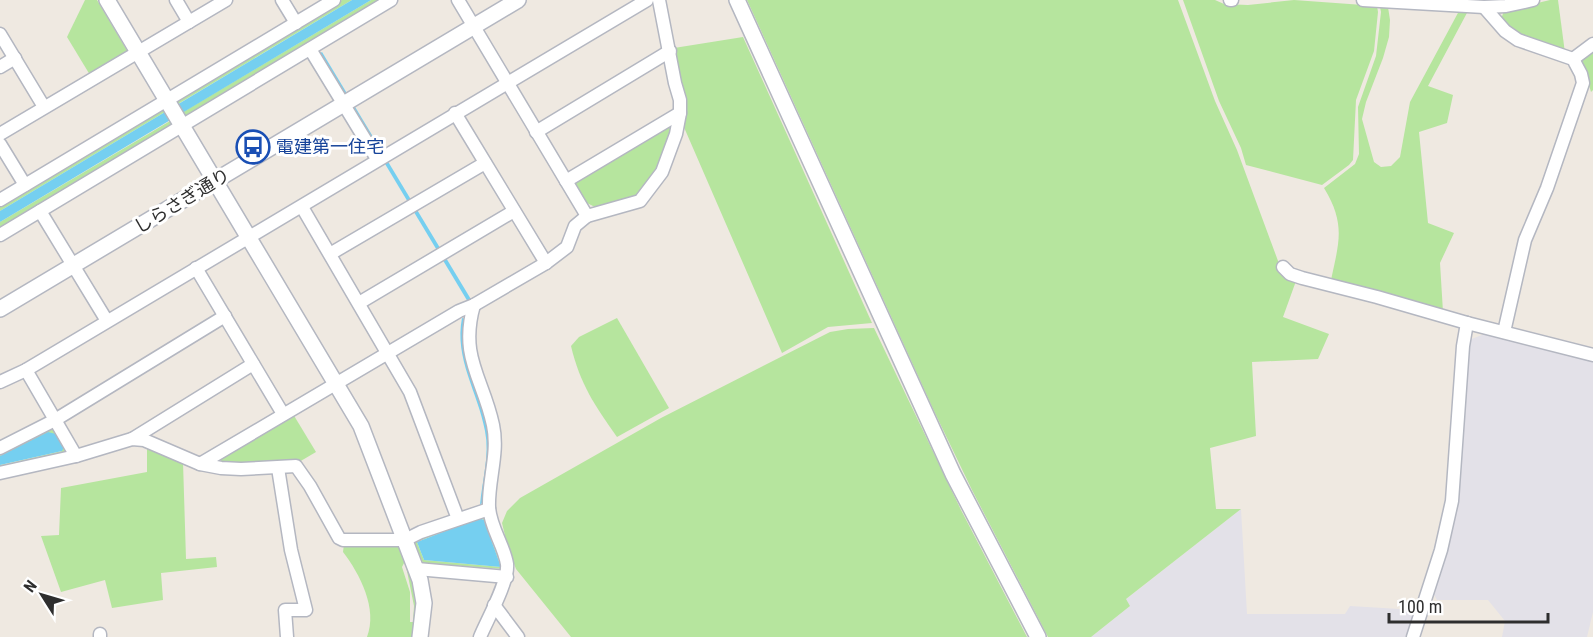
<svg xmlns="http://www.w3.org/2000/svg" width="1593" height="637" viewBox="0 0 1593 637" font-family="'Roboto Condensed','Noto Sans JP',sans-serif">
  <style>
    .industrial { fill: #e3e1e8 }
    .green { fill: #b6e59e; fill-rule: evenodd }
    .water { fill: #75cff0 }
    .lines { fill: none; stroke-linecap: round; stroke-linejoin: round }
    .minor-casing { stroke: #b4b7c1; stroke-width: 15 }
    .tertiary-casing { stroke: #b4b7c1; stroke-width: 18 }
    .minor { stroke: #fff; stroke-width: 12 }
    .tertiary { stroke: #fff; stroke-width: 15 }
    .labels { text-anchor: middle; stroke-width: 6; stroke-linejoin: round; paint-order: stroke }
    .transit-label { font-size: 18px; fill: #164399; stroke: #fff; text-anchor: start }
    .street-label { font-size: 18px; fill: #2e2e2e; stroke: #fff }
  </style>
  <rect width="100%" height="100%" fill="#efe9e1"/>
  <!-- industrial -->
  <g class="industrial">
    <path d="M1487,333L1593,361V612L1587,637H1502L1505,621L1488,600H1437L1433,593L1469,340Z"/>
    <path d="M1241,509L1247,614H1345L1350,606L1416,610L1407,637H1091L1130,606L1125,600Z"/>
  </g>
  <!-- green -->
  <g class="green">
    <path d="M85,0H97L128,52L90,75L67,37Z"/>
    <path d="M342,0H352L178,104L175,98Z"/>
    <path d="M371,0H385L187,119L183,112Z"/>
    <path d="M747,0H1178L1215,101L1237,150L1281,269L1296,281L1283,317L1329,334L1318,359L1252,362L1256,436L1210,448L1216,509H1241L1126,599L1130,606L1091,637H1048L972,490L934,411Z"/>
    <path d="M1183,0H1215L1224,4L1248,5L1294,0L1377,6L1378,12L1374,51L1356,100L1353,160L1349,165L1322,185L1246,165L1241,148L1219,101Z"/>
    <path d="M1550,0H1558L1565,53L1522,37L1501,19L1504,11Z"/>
    <path d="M1380,7H1388L1390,20L1389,37L1383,58L1366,102L1362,119L1374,162L1381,167L1391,166L1400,157L1410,102L1459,11H1468L1428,86L1453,95L1447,123L1419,132L1428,223L1454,233L1440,263L1443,312L1331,280C1339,242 1346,224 1324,188L1355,164L1359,154L1358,107L1376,56L1381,12Z"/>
    <path d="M743,37L872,323L828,327L782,353L683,125L682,87L674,48Z"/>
    <path d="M1593,50V90L1591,92L1582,61Z"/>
    <path d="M161,107L165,112L0,211V205Z"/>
    <path d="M170,121L173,127L0,230V222Z"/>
    <path d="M673,124L672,131L658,169L638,197L595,207L583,201L574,186L575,181L656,132Z"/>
    <path d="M617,318L669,408L617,437C595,406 580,384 571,346L579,337Z"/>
    <path d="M874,328L961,510L1027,637H571L516,569L508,548L502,523L507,511L520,498L661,418L830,332L848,329Z"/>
    <path d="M293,414L316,452L299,462L221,464V457Z"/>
    <path d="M50,428L57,431L67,447L64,454L0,469V465L6,464L62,451L18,448L0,456V453Z"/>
    <path d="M147,447L183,462L186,559L216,557L217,567L161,573L163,600L112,608L105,580L61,592L41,536L59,535L61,488L147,472Z"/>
    <path d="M479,516L486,518L504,565V569L423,563L414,542ZM479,518L484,520L501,567L424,560L417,542Z"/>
    <path d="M344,544L398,545L405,561L402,567L410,592V622H413L414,606L406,566C417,588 417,613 412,637H367C378,609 360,574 343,552Z"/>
  </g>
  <!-- water -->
  <g class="water">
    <path d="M352,0H371L0,222V211Z"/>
    <path d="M322,52L472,301L468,302L319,54Z"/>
    <path d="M462,318L466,319L488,425L490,452L484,501L480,505C482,481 490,455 485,431C478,392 454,359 462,318Z"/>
    <path d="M48,432L56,434L64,447L62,451L0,465V456Z"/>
    <path d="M479,518L484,520L501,567L424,560L417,542Z"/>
  </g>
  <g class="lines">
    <!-- minor casing -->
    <g class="minor-casing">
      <g id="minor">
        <path d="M176,0L189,22"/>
        <path d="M282,0L296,23"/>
        <path d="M458,0L587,216"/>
        <path d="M1230,0H1232"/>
        <path d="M1363,0L1484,7L1506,6L1533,0"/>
        <path d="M1484,7L1505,31L1518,40L1573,59L1581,74L1583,83L1547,188L1525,240L1504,332"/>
        <path d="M0,34L44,107"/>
        <path d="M310,49L377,159"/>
        <path d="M1573,59L1593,44"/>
        <path d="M0,67L15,58"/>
        <path d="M455,113L546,263"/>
        <path d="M536,132L670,51"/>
        <path d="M0,134L226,0"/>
        <path d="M0,144L25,185"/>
        <path d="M566,181L680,113"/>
        <path d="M0,200L334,0"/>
        <path d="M302,207L410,392L458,519"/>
        <path d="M40,211L107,321"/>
        <path d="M0,235L391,0"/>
        <path d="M330,254L485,163"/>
        <path d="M1283,267L1290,274L1302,278L1377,297L1467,323L1593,355"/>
        <path d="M196,268L283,414"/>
        <path d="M359,303L514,211"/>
        <path d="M474,305C459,357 483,378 493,425C499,453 488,480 489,507C490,527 504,545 507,564C509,581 487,620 480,637"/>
        <path d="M26,370L76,456"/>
        <path d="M0,382L26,370L647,0"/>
        <path d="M132,439L253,364"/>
        <path d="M0,448L55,420L225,316"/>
        <path d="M200,464L459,311L474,305L546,263L567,247L575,226L587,216L640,201L662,172L676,134L680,113V100L675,83L659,0"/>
        <path d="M278,468L291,550L306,610H285L287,637"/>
        <path d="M0,473L76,456L132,439L144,440L200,464L221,468L241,469L296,466L310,486L339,538L343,540H405L421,532L489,509"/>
        <path d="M417,569L507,577"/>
        <path d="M494,605L518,637"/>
        <path d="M100,634V637"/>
        <path d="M1413,637L1441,550L1452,501L1463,346L1467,323"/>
      </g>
    </g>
    <!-- tertiary casing -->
    <g class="tertiary-casing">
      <g id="tertiary">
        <path d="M107,0L361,426L420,580L424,603L420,637"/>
        <path d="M737,0L953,474L1038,637"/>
        <path d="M0,309L518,0"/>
      </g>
    </g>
    <!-- minor -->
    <use href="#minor" class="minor"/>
    <!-- tertiary -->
    <use href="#tertiary" class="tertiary"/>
  </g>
  <!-- icons -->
  <defs>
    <g id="bus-ring" transform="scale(1.725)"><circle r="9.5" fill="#fff" stroke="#1a4fb4" stroke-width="1.5"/><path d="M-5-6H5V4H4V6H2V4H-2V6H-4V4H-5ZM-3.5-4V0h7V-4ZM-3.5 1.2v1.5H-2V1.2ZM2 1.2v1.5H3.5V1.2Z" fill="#1a4fb4"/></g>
  </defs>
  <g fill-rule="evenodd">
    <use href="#bus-ring" x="253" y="147"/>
  </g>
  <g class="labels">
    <!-- transit labels -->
    <g class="transit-label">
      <text x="276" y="153">電建第一住宅</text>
    </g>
    <!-- street labels -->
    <g class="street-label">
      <text transform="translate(182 201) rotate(-31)" y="6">しらさぎ通り</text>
    </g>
  </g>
  <!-- north arrow -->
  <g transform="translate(42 595) rotate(307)" stroke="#ffffff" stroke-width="4.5" paint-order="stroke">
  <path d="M0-4.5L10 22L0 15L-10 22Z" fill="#2e2e2e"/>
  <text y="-9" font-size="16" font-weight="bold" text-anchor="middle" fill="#2e2e2e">N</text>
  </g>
  <!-- scale -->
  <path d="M1389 613v9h159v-9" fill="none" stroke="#2e2e2e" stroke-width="3"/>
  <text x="1398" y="613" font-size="18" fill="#2e2e2e" stroke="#ffffff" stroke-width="4.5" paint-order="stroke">100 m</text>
</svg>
